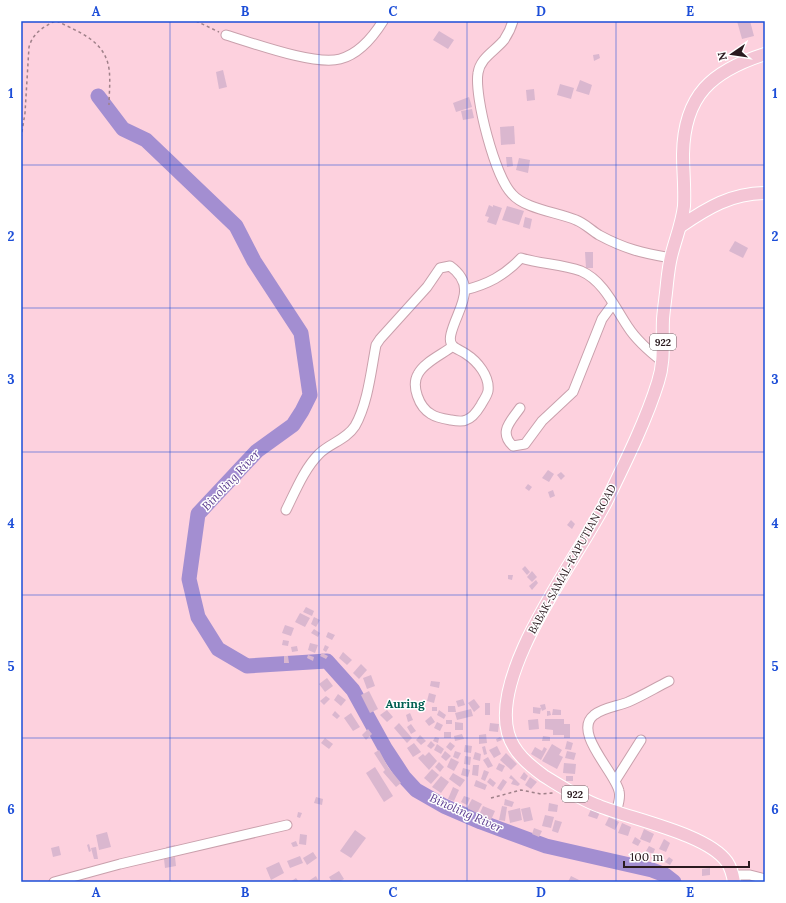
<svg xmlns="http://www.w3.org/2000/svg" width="786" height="903" viewBox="0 0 786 903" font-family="Lora,serif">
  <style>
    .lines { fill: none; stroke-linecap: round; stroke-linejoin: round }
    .river { stroke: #a38ed1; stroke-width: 15 }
    .building { fill: #dab7cf }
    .minor-casing { stroke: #c9a0ac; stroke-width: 11 }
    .major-casing { stroke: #fff; stroke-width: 14 }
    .path { stroke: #9f8089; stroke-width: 1.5; stroke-dasharray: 3 3; stroke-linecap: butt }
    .minor { stroke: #fff; stroke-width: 9 }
    .major { stroke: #f4c5d5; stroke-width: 12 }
    .grid { fill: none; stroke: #1d4ed8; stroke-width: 1; stroke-opacity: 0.55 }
    .labels { text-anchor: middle; stroke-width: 3; stroke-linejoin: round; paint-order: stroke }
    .shield { fill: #fff; stroke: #6a5f62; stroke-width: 1 }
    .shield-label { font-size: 10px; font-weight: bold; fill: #2a1a1f }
    .street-label { font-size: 11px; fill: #2a1a1f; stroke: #fff }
    .water-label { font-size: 12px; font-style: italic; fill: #5e4091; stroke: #fff }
    .neighbourhood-label { font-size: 12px; font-weight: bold; fill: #016052; stroke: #fff }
    .neatline { fill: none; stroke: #1d4ed8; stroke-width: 1.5 }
    .grid-label { font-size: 13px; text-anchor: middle; font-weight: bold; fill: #1d4ed8 }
  </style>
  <rect width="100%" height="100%" fill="#fdd1de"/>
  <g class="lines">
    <!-- river -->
    <path class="river" d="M98,96L123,129L146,140L236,226L254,261L301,333L310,395L302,411L293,425L257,451L198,514L189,579L198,617L218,649L247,666L327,661L353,690L385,748L404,777L416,790L444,806L481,822L546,846L652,870L665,875L674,882"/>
  </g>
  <!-- building -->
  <g class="building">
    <path d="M737,21H750L754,36L742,39Z"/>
    <path d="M439,31L454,40L448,49L433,40Z"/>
    <path d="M599,54L600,58L594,61L593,55Z"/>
    <path d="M223,70L227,87L219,89L216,72Z"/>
    <path d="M580,80L592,85L589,95L576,91Z"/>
    <path d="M560,84L574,88L571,99L557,95Z"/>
    <path d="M534,89L535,100L527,101L526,90Z"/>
    <path d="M469,97L472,107L456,112L453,103Z"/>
    <path d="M472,109L474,118L463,120L461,111Z"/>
    <path d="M514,126L515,144L501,145L500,127Z"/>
    <path d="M506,157H512L513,166L507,167Z"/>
    <path d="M519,158L530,160L528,173L516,170Z"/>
    <path d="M489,205L493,207V205L502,208L496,225L487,222L489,217L485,216Z"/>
    <path d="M507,206L524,211L519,225L502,220Z"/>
    <path d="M525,217L532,219L530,229L523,227Z"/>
    <path d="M735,241L748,248L743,258L729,251Z"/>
    <path d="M585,252H593V268H586Z"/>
    <path d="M548,470L554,474L549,482L542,478Z"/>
    <path d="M561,472L565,476L561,480L557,475Z"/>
    <path d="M528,484L532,487L529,491L525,488Z"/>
    <path d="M553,490L555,496L550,498L548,492Z"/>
    <path d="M571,520L575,524L572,529L567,525Z"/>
    <path d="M525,566L530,572L527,575L522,569Z"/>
    <path d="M532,571L537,577L532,582L527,577Z"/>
    <path d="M508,575H513L512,580L508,579Z"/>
    <path d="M536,580L538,583L532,590L529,586Z"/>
    <path d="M306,607L314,611L312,616L303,612Z"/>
    <path d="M300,613L310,618L305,627L295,622Z"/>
    <path d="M314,617L320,620L316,627L311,624Z"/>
    <path d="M285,625L294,628L291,636L282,633Z"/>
    <path d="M314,629L320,633L318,637L311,633Z"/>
    <path d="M328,632L335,635L332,640L326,637Z"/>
    <path d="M283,640L289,641L288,646L282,645Z"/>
    <path d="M310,643L318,645L315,653L308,650Z"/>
    <path d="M325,645L329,647L326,652L323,650Z"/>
    <path d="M297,646L298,651L292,652L291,647Z"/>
    <path d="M343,652L352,660L347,665L339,658Z"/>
    <path d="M322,653L328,656L326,659L320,656Z"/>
    <path d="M308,655L314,657L313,661L307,658Z"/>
    <path d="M284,656H288L289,663H284Z"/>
    <path d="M361,664L367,670L359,679L353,673Z"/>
    <path d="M371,675L375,686L367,689L363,678Z"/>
    <path d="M327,678L333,686L325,692L319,684Z"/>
    <path d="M431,681L440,682L439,688L430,686Z"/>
    <path d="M369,691L378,709L370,713L361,695Z"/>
    <path d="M429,693L436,695L434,703L427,701Z"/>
    <path d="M338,694L346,700L341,706L334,700Z"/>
    <path d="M326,696L330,699L324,705L320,701Z"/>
    <path d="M463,699L465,705L458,707L456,701Z"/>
    <path d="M474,699L480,707L474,712L468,703Z"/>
    <rect x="485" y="703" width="5" height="12"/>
    <path d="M545,704L546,709L542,711L540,705Z"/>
    <path d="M448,706H455L456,712H448Z"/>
    <rect x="432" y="707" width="5" height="4"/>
    <path d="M533,707L541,708L540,714L533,713Z"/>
    <path d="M471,709L473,716L457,720L455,713Z"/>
    <path d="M553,709L561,710V715H552Z"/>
    <path d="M387,710L393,717L387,722L380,715Z"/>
    <path d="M439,710L446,715L444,719L437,715Z"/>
    <path d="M335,711L340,716L337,719L332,715Z"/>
    <path d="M547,711H550L551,715L547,716Z"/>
    <path d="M351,713L360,727L353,731L344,718Z"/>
    <path d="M410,713L413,720L408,722L406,715Z"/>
    <path d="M431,716L435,722L429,726L425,721Z"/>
    <path d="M538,719L539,729L529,730L528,720Z"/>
    <path d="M545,719H564V724H570V738H564V735H553V730L545,729Z"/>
    <rect x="446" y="720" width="6" height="4"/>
    <path d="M437,722L443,725L440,731L434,728Z"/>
    <path d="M455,722L463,723V730H455Z"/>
    <path d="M399,723L412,738L407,743L394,728Z"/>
    <path d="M490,723L499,724L498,732L489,731Z"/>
    <path d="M411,724L416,731L411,734L407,727Z"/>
    <path d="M368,729L372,734L366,740L362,735Z"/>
    <rect x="444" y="732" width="7" height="6"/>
    <path d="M462,734L464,739L455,741L454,736Z"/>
    <path d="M486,734L487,743L479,744V735Z"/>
    <path d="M420,735L426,741L421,745L416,740Z"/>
    <path d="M543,736L550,737V741H542Z"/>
    <path d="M435,737L439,738L438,743L433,741Z"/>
    <path d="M500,737L502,740L497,742L496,739Z"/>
    <path d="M325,738L333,744L329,749L321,743Z"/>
    <path d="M431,741L435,745L431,749L427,746Z"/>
    <path d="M567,741L573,743L571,750L565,749Z"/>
    <path d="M450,742L455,746L451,751L446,747Z"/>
    <path d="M414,743L421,752L413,757L407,748Z"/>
    <path d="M437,744L444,749L441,754L434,750Z"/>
    <path d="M552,744L562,750L559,755L563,757L557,769L542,761Z"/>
    <path d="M465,745L472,746L471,753L464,752Z"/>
    <path d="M485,746L487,754L484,755L482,747Z"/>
    <path d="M497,746L501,754L494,758L489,750Z"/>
    <path d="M535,747L542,751L544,747L547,749L541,760L531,754Z"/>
    <path d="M379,750L388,767L401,783L396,787L383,772L385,770L374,753Z"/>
    <path d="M445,751L451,756L446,761L441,757Z"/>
    <path d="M455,751L461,753L458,759L453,757Z"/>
    <path d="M567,751L576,753L574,760L565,758Z"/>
    <path d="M429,752L437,761L429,770L418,758L423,754L425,756Z"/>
    <path d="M475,752L481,754L480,761L473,759Z"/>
    <path d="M506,753L517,764L511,770L500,760Z"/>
    <path d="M465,756L471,757L470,765L464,764Z"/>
    <path d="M488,757L493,766L488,768L483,760Z"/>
    <path d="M451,758L459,762L454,771L447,767Z"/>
    <path d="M439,762L444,767L440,772L435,767Z"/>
    <path d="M499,763L505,766L502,772L496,769Z"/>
    <path d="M564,763L576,764L575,774L563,773Z"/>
    <path d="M473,765H479L478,776L472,775Z"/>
    <path d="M375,767L393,796L384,802L366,773Z"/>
    <path d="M463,768L470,770L468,777L461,775Z"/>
    <path d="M432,769L439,775L431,784L424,778Z"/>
    <path d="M484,770L489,772L485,781L481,779Z"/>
    <path d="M524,772L528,776L525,781L520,778Z"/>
    <path d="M453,773L465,780L460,787L449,779Z"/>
    <path d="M511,775L520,784L518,786L511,784L513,780L509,778Z"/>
    <path d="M441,776L449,782L441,793L432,787Z"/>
    <rect x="566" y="776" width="7" height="5"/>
    <path d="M530,777L537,782L531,789L525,785Z"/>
    <path d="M490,778L496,783L493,787L487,782Z"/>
    <path d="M503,779L507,782L501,791L497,788Z"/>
    <path d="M476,780L487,785L485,790L474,786Z"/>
    <path d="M453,787L459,790L454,801L448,799Z"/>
    <path d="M464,796L470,798L467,805L461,802Z"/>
    <path d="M316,797L323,799L322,805L314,803Z"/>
    <path d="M472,799L482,804L477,813L467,808Z"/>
    <path d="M505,799L514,802L512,807L504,805Z"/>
    <path d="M549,803L558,805L557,812L548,811Z"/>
    <path d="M483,806L495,811L491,820L479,815Z"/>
    <path d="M502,806L507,807L505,821L499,820Z"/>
    <path d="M530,807L533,820L524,822L521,809Z"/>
    <path d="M592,807L601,810L597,819L588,816Z"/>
    <path d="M520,808L522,820L510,823L508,811Z"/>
    <path d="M298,812L302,813L300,818L297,817Z"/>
    <path d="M545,815L554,817L551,828L542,826Z"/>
    <path d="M609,817L619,822L615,830L605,825Z"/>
    <path d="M555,820L562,822L558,833L552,831Z"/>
    <path d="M622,823L631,827L628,836L618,833Z"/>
    <path d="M534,828L542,831L539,837L532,834Z"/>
    <path d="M644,829L654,834L650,843L640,839Z"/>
    <path d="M355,830L366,838L351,858L340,851Z"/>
    <path d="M107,832L111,847L99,850L96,835Z"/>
    <path d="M300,834L307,835L306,845L299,844Z"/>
    <path d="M635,837L641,841L638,846L632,843Z"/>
    <path d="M664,839L670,843L666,852L659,849Z"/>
    <path d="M296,841L298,846L293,847L291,843Z"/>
    <path d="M89,844L91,851L89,852L87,845Z"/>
    <path d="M175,845L177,850L168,852L166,847Z"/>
    <path d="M59,846L61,855L53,857L51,848Z"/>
    <path d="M649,846L655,849L653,854L646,851Z"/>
    <path d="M96,847L98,859H94L91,848Z"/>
    <path d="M313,852L317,858L307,865L303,858Z"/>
    <path d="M300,856L303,863L290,868L287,861Z"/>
    <path d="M175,857L176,866L165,868L164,859Z"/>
    <path d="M669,857L673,860L670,865L665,862Z"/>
    <path d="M279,862L284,873L271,880L266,868Z"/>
    <path d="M710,868V875L702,876V869Z"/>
    <path d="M339,871L344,879L339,882H332L329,877Z"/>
    <path d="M316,876L319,882H307Z"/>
    <path d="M571,876L583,882H568Z"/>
    <path d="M754,876V882H743V877Z"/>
    <path d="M296,878L299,882H290Z"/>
  </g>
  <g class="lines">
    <!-- minor casing -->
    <g class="minor-casing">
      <g id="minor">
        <path d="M513,21C511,28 508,34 504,40C495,51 480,58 478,73C474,96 495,177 512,194C525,209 557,212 576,220C584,223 591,230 599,235C625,249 642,253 671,258"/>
        <path d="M226,35C253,43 315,66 340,59C359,54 373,37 383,21"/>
        <path d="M465,290C488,284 504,276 521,258C540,264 562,264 581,271C604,281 615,308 628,327C637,341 650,352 663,362"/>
        <path d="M520,408C511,421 498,432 513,446L525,444L542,421L573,392L602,319L613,304"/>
        <path d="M286,510C295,492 304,469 319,454C330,443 346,440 355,426C368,403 371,371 376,345L380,339L427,287L440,268L450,266C479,287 457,309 451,334C450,338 450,343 453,346C456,349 462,351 466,354C477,361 490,376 488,391C487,396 483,401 481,405C478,410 473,418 466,420C462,422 456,421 451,420C445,419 437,418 431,414C419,407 411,386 418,374C424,362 443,354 453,346"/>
        <path d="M615,781L641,740"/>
        <path d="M616,812C618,805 621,798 619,791C615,772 572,732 594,715C602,708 618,706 628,702C642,696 655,688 669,681"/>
        <path d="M733,875H750L765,879"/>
        <path d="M54,882L120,864L287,825"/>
      </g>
    </g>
    <!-- major casing -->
    <g class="major-casing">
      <g id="major">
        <path d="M681,226C707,208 732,193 765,193"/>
        <path d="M734,882C733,876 731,868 727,862C708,834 631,819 599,806C580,799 562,787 544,776C529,765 513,752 508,733C491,670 577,559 606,502C624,465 646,421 658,382C665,361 662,341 663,319C664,307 666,295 667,283C668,274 669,265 671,257C675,240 682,224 684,206C685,189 683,171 683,154C684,95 712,71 765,54"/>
      </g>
    </g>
    <!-- path -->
    <g class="path">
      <path d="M57,21C74,30 98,38 106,58C112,71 109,91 109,105"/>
      <path d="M196,21L219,32"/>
      <path d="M21,138L25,113L29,47C33,33 42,28 55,21"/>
      <path d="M491,798L521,790L541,794L553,793"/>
    </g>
    <!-- minor -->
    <use href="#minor" class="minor"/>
    <!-- major -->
    <use href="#major" class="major"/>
  </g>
  <!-- grid -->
  <path class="grid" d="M170,21V882M319,21V882M467,21V882M616,21V882M21,165H765M21,308H765M21,452H765M21,595H765M21,738H765"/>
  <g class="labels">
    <!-- shield labels -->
    <g class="shield">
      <rect x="650" y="334" width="26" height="16" rx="3"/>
      <rect x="562" y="786" width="26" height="16" rx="3"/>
    </g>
    <g class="shield-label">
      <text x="663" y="346">922</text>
      <text x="575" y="798">922</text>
    </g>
    <!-- street labels -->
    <g class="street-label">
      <text transform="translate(572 559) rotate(-61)" y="4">BABAK-SAMAL-KAPUTIAN ROAD</text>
    </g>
    <!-- water labels -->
    <g class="water-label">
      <text transform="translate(231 480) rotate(-47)" y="4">Binoling River</text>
      <text transform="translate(466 813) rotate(24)" y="4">Binoling River</text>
    </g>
    <!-- neighbourhood labels -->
    <g class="neighbourhood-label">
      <text x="405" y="708">Auring</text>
    </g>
  </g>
  <!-- border -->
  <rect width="786" height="903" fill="none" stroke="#ffffff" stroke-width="44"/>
  <!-- north arrow -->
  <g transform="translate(732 54) rotate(257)" stroke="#ffffff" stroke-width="3" paint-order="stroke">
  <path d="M0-3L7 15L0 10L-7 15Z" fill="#2a1a1f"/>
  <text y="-6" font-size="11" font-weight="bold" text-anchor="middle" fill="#2a1a1f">N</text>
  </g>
  <!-- scale -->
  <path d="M624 861v6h125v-6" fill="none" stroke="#2a1a1f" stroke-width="2"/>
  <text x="630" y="861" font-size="12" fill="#2a1a1f" stroke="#ffffff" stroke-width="3" paint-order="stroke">100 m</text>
  <rect x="22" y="22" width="742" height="859" class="neatline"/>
  <g class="grid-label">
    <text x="96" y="16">A</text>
    <text x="245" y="16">B</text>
    <text x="393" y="16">C</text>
    <text x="541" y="16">D</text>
    <text x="690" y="16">E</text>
    <text x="11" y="98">1</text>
    <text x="775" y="98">1</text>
    <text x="11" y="241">2</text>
    <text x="775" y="241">2</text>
    <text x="11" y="384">3</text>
    <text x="775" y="384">3</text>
    <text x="11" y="528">4</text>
    <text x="775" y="528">4</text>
    <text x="11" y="671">5</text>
    <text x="775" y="671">5</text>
    <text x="11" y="814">6</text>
    <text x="775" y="814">6</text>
    <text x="96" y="897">A</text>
    <text x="245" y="897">B</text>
    <text x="393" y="897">C</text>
    <text x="541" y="897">D</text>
    <text x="690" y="897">E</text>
  </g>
</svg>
